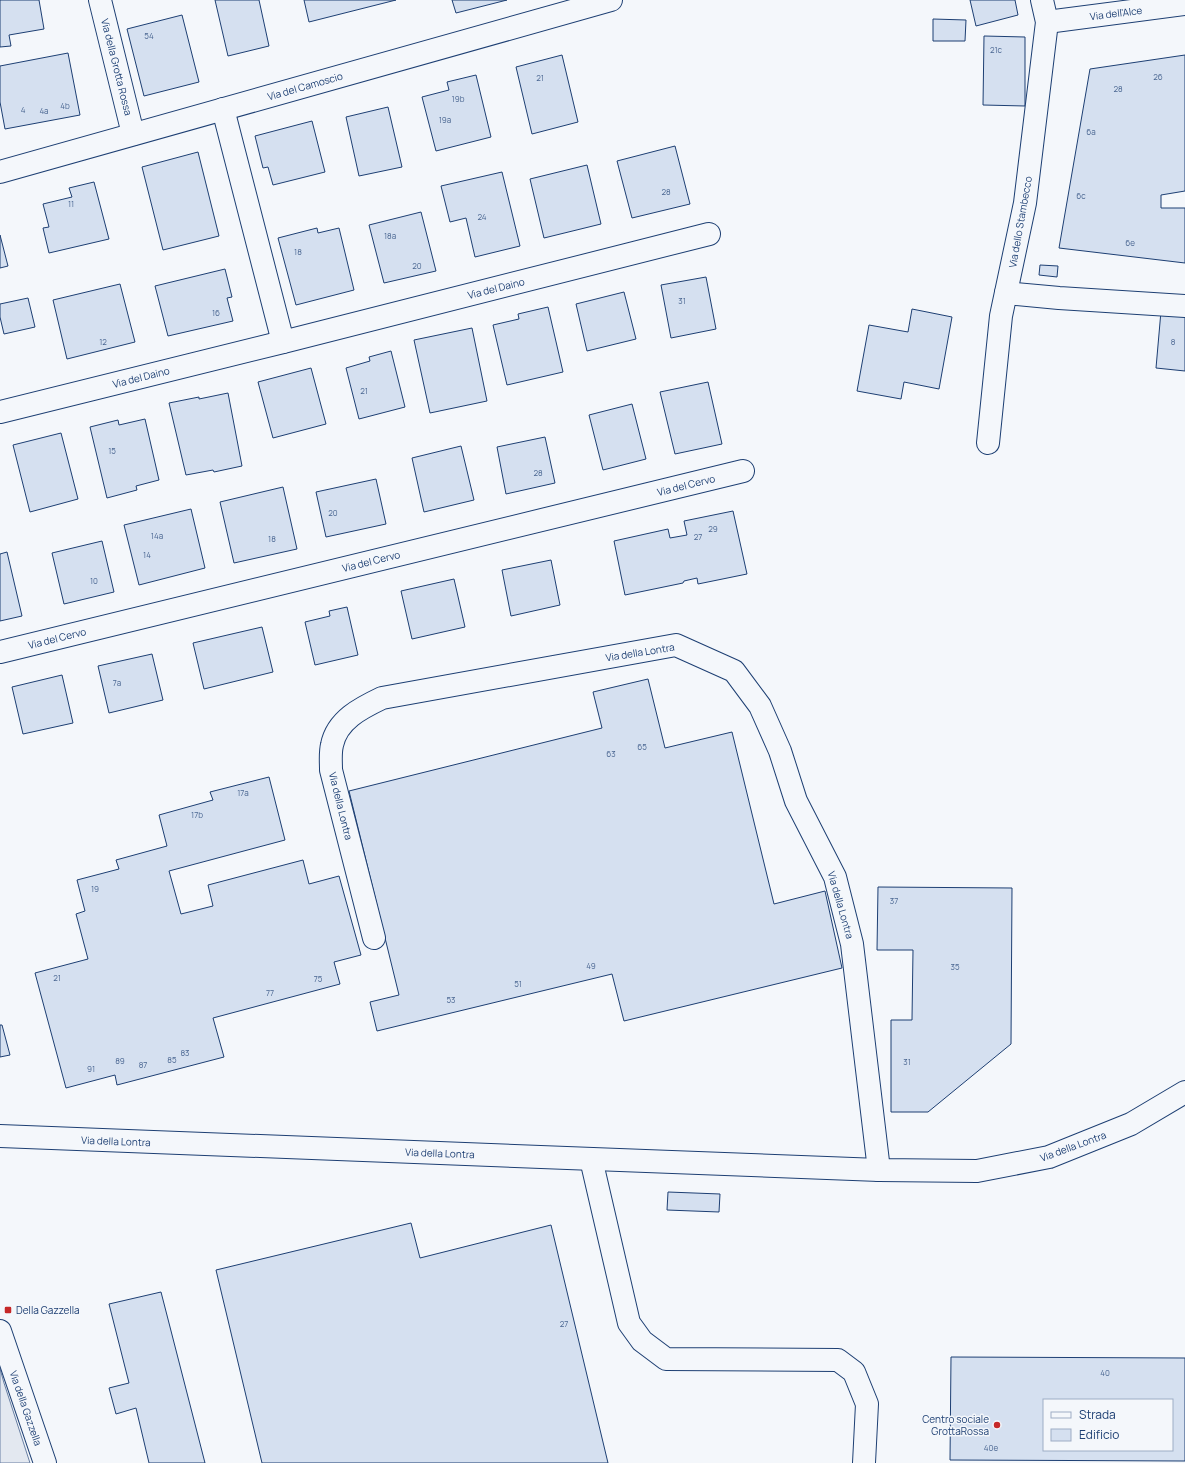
<svg xmlns="http://www.w3.org/2000/svg" width="1185" height="1463" viewBox="0 0 1185 1463" font-family="Manrope,sans-serif">
  <style>
    .parking { fill: #e3e8f0; stroke: #687fa3 }
    .building { fill: #d5e0f0; stroke: #1d3f73; fill-rule: evenodd }
    .lines { fill: none; stroke-linecap: round; stroke-linejoin: round }
    .minor-casing { stroke: #1d3f73; stroke-width: 24 }
    .minor { stroke: #f4f7fb; stroke-width: 22 }
    .poi-dot { fill: #c62828; stroke: #f4f7fb; stroke-width: 1.5 }
    .labels { text-anchor: middle; stroke-width: 3; stroke-linejoin: round; paint-order: stroke }
    .number-label { font-size: 8px; fill: #4b6792 }
    .street-label { font-size: 10px; fill: #1d3f73; stroke: #f4f7fb }
    .poi-label { font-size: 10px; fill: #1d3f73; stroke: #f4f7fb; text-anchor: start }
  </style>
  <rect width="100%" height="100%" fill="#f4f7fb"/>
  <!-- parking -->
  <path class="parking" d="M0,1369L4,1383L30,1463H0Z"/>
  <!-- building -->
  <g class="building">
    <path d="M0,0H39L44,29L9,35L11,46L0,47Z"/>
    <path d="M215,0H259L269,46L228,56Z"/>
    <path d="M304,0H396L309,22Z"/>
    <path d="M452,0H507L456,13Z"/>
    <path d="M970,0H1015L1018,15L976,26Z"/>
    <path d="M182,15L199,82L144,96L127,29Z"/>
    <path d="M933,19L966,20L965,41H933Z"/>
    <path d="M984,36L1025,37V106L983,105Z"/>
    <path d="M68,53L80,115L5,129L0,102V66Z"/>
    <path d="M562,55L578,122L532,134L516,67Z"/>
    <path d="M1185,55V191L1161,195V208H1185V263L1059,248L1090,69Z"/>
    <path d="M476,75L491,137L436,151L422,97L449,90L447,82Z"/>
    <path d="M388,107L402,167L359,176L346,117Z"/>
    <path d="M312,121L325,172L273,185L268,167L263,168L255,136Z"/>
    <path d="M675,146L690,204L632,218L617,161Z"/>
    <path d="M198,152L219,236L163,250L142,167Z"/>
    <path d="M587,165L601,224L544,238L530,179Z"/>
    <path d="M502,172L520,246L475,257L466,218L450,222L441,186Z"/>
    <path d="M94,182L109,239L49,253L43,228L49,227L43,204L72,197L69,188Z"/>
    <path d="M421,212L436,271L384,283L369,225Z"/>
    <path d="M317,228L318,233L339,228L354,290L296,305L278,238Z"/>
    <path d="M0,235L8,266L0,268Z"/>
    <path d="M1040,265L1058,266L1057,277L1039,275Z"/>
    <path d="M225,269L232,297L227,298L233,321L168,336L155,286Z"/>
    <path d="M706,277L716,329L671,338L661,285Z"/>
    <path d="M120,284L135,342L67,359L53,300Z"/>
    <path d="M624,292L636,339L587,351L576,304Z"/>
    <path d="M28,298L35,327L4,334L0,317V304Z"/>
    <path d="M548,307L563,372L507,385L493,325L519,319L518,314Z"/>
    <path d="M912,309L952,317L939,389L904,382L901,399L857,391L869,325L908,332Z"/>
    <path d="M1161,311L1185,313V371L1156,368Z"/>
    <path d="M472,328L487,401L430,413L414,340Z"/>
    <path d="M391,351L405,407L359,419L346,368L370,361L369,357Z"/>
    <path d="M311,368L326,424L273,438L258,382Z"/>
    <path d="M708,382L722,444L675,454L660,392Z"/>
    <path d="M228,393L242,466L214,472L213,470L186,475L169,403L199,397V399Z"/>
    <path d="M632,404L646,459L603,470L589,415Z"/>
    <path d="M145,419L159,480L136,486L137,490L107,498L90,427L118,420L119,425Z"/>
    <path d="M61,433L78,499L30,512L13,445Z"/>
    <path d="M545,437L555,483L506,494L497,447Z"/>
    <path d="M461,446L474,500L424,512L412,458Z"/>
    <path d="M376,479L386,524L326,537L316,492Z"/>
    <path d="M283,487L297,549L234,563L220,502Z"/>
    <path d="M191,509L205,568L139,585L124,525Z"/>
    <path d="M733,511L747,574L698,584L697,578L684,581L683,583L625,595L614,541L668,529L670,538L687,535L684,521Z"/>
    <path d="M102,541L114,592L64,604L52,553Z"/>
    <path d="M7,552L22,616L0,621V554Z"/>
    <path d="M551,560L560,605L511,616L502,570Z"/>
    <path d="M454,579L465,627L412,639L401,591Z"/>
    <path d="M347,607L358,655L315,665L305,622L330,616L329,611Z"/>
    <path d="M262,627L273,672L204,689L193,643Z"/>
    <path d="M152,654L163,700L109,713L98,666Z"/>
    <path d="M62,675L73,723L23,734L12,687Z"/>
    <path d="M648,679L665,748L732,732L774,904L825,891L842,968L624,1021L612,974L377,1031L370,1002L399,995L349,791L602,728L593,692Z"/>
    <path d="M269,777L285,840L169,871L181,914L213,906L208,885L303,860L309,884L339,876L361,955L334,962L340,984L213,1018L224,1057L117,1085L115,1075L66,1088L35,973L88,959L76,914L85,911L77,880L119,869L116,860L167,846L159,815L213,800L210,792Z"/>
    <path d="M878,887L1012,888L1011,1044L928,1112H891V1020H912L913,950H877Z"/>
    <path d="M0,1025H2L10,1055L0,1057Z"/>
    <path d="M668,1192L720,1194L719,1212L667,1210Z"/>
    <path d="M411,1223L420,1258L551,1225L608,1463H262L216,1270Z"/>
    <path d="M161,1292L205,1463H149L136,1408L116,1414L109,1388L129,1383L109,1304Z"/>
    <path d="M951,1357L1185,1358V1461L950,1460ZM1044,1400H1172V1450H1044Z"/>
  </g>
  <g class="lines">
    <!-- minor casing -->
    <g class="minor-casing">
      <g id="minor">
        <path d="M100,0L133,134"/>
        <path d="M1047,22L1185,4"/>
        <path d="M223,109L283,342"/>
        <path d="M0,172L611,0"/>
        <path d="M1006,293L1059,298L1185,306"/>
        <path d="M0,412L283,342L709,234"/>
        <path d="M988,443L1001,316L1025,203L1047,22L1042,0"/>
        <path d="M0,652L743,471"/>
        <path d="M374,938L331,770C331,762 330,753 332,745C337,720 361,708 382,698L676,645L734,671L760,706L780,751L796,801L835,877L852,944L879,1170"/>
        <path d="M0,1136L879,1170L977,1171L1049,1157L1131,1124L1185,1092"/>
        <path d="M591,1159L629,1323L642,1341L666,1359L838,1360L854,1372L867,1404L864,1463"/>
        <path d="M0,1331L45,1463"/>
      </g>
    </g>
    <!-- minor -->
    <use href="#minor" class="minor"/>
  </g>
  <!-- markers -->
  <g class="poi-dot">
    <rect x="4" y="1306" width="8" height="8" rx="2"/>
    <circle cx="997" cy="1425" r="4"/>
  </g>
  <g class="labels">
    <!-- number labels -->
    <g class="number-label">
      <text x="149" y="39">54</text>
      <text x="996" y="53">21c</text>
      <text x="1158" y="80">26</text>
      <text x="540" y="81">21</text>
      <text x="1118" y="92">28</text>
      <text x="458" y="102">19b</text>
      <text x="65" y="109">4b</text>
      <text x="23" y="113">4</text>
      <text x="44" y="114">4a</text>
      <text x="445" y="123">19a</text>
      <text x="1091" y="135">6a</text>
      <text x="666" y="195">28</text>
      <text x="1081" y="199">6c</text>
      <text x="71" y="207">11</text>
      <text x="482" y="220">24</text>
      <text x="390" y="239">18a</text>
      <text x="1130" y="246">6e</text>
      <text x="298" y="255">18</text>
      <text x="417" y="269">20</text>
      <text x="682" y="304">31</text>
      <text x="216" y="316">16</text>
      <text x="103" y="345">12</text>
      <text x="1173" y="345">8</text>
      <text x="364" y="394">21</text>
      <text x="112" y="454">15</text>
      <text x="538" y="476">28</text>
      <text x="333" y="516">20</text>
      <text x="713" y="532">29</text>
      <text x="157" y="539">14a</text>
      <text x="698" y="540">27</text>
      <text x="272" y="542">18</text>
      <text x="147" y="558">14</text>
      <text x="94" y="584">10</text>
      <text x="117" y="686">7a</text>
      <text x="642" y="750">65</text>
      <text x="611" y="757">63</text>
      <text x="243" y="796">17a</text>
      <text x="197" y="818">17b</text>
      <text x="95" y="892">19</text>
      <text x="894" y="904">37</text>
      <text x="591" y="969">49</text>
      <text x="955" y="970">35</text>
      <text x="57" y="981">21</text>
      <text x="318" y="982">75</text>
      <text x="518" y="987">51</text>
      <text x="270" y="996">77</text>
      <text x="451" y="1003">53</text>
      <text x="185" y="1056">83</text>
      <text x="172" y="1063">85</text>
      <text x="120" y="1064">89</text>
      <text x="907" y="1065">31</text>
      <text x="143" y="1068">87</text>
      <text x="91" y="1072">91</text>
      <text x="564" y="1327">27</text>
      <text x="1105" y="1376">40</text>
      <text x="991" y="1451">40e</text>
    </g>
    <!-- street labels -->
    <g class="street-label">
      <text transform="translate(1116 13) rotate(-7)" y="4">Via dell'Alce</text>
      <text transform="translate(117 67) rotate(76)" y="4">Via della Grotta Rossa</text>
      <text transform="translate(305 86) rotate(-16)" y="4">Via del Camoscio</text>
      <text transform="translate(1020 222) rotate(-80)" y="4">Via dello Stambecco</text>
      <text transform="translate(496 288) rotate(-14)" y="4">Via del Daino</text>
      <text transform="translate(141 377) rotate(-14)" y="4">Via del Daino</text>
      <text transform="translate(686 485) rotate(-14)" y="4">Via del Cervo</text>
      <text transform="translate(371 561) rotate(-14)" y="4">Via del Cervo</text>
      <text transform="translate(57 638) rotate(-14)" y="4">Via del Cervo</text>
      <text transform="translate(640 652) rotate(-9)" y="4">Via della Lontra</text>
      <text transform="translate(341 806) rotate(76)" y="4">Via della Lontra</text>
      <text transform="translate(841 905) rotate(74)" y="4">Via della Lontra</text>
      <text transform="translate(116 1141) rotate(2)" y="4">Via della Lontra</text>
      <text transform="translate(1073 1146) rotate(-20)" y="4">Via della Lontra</text>
      <text transform="translate(440 1153) rotate(2)" y="4">Via della Lontra</text>
      <text transform="translate(26 1408) rotate(71)" y="4">Via della Gazzella</text>
    </g>
    <!-- poi labels -->
    <g class="poi-label">
      <text x="16" y="1314">Della Gazzella</text>
      <text x="989" y="1423" text-anchor="end">Centro sociale<tspan x="989" dy="12">GrottaRossa</tspan></text>
    </g>
  </g>
  <!-- legend -->
  <rect x="1043" y="1399" width="130" height="52" fill="#f4f7fb" stroke="#9eadc5"/>
  <rect x="1051" y="1412" width="20" height="6" fill="#f4f7fb" stroke="#9eadc5"/>
  <text x="1079" y="1419" font-size="12" fill="#1d3f73">Strada</text>
  <rect x="1051" y="1429" width="20" height="12" fill="#d5e0f0" stroke="#9eadc5"/>
  <text x="1079" y="1439" font-size="12" fill="#1d3f73">Edificio</text>
</svg>
